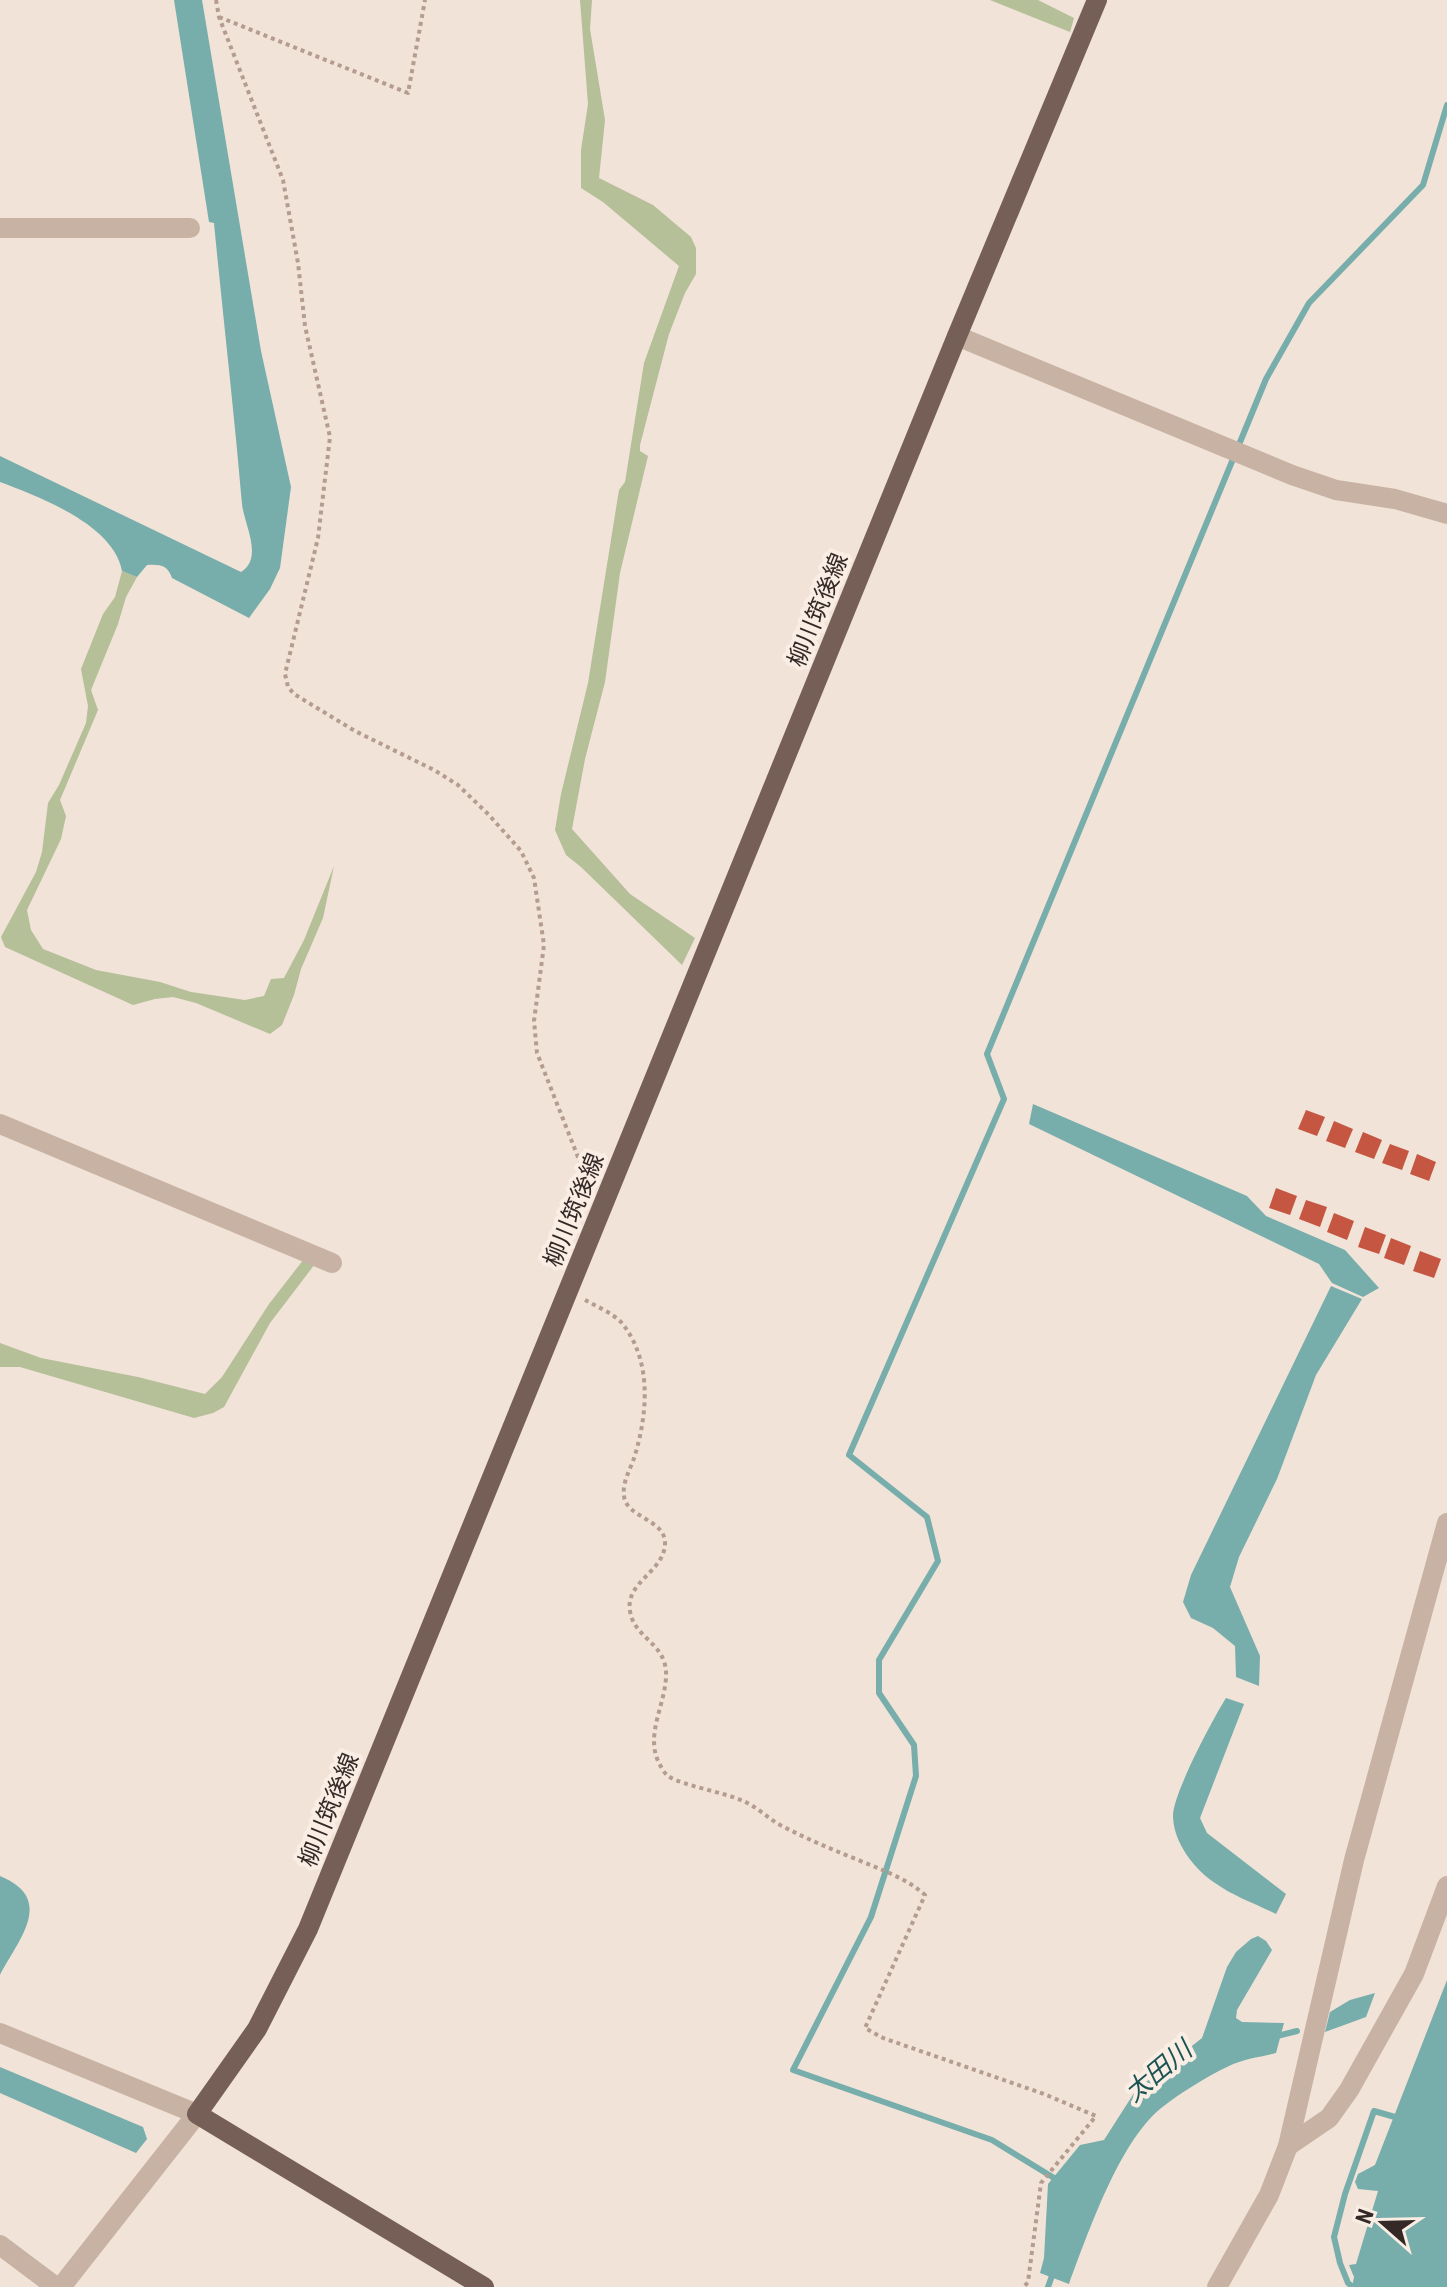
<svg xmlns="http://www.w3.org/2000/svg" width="1447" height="2287" viewBox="0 0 1447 2287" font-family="'Roboto Condensed','Noto Sans JP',sans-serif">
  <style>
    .green { fill: #b5bf98 }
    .water { fill: #77adab }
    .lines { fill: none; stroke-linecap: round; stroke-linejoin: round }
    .stream { stroke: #77adab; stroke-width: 6 }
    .building { fill: #c55742 }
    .path { stroke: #b49c8f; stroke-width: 4; stroke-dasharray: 4 4; stroke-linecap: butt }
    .minor { stroke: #c8b2a4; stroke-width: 20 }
    .major { stroke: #765f57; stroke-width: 20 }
    .labels { text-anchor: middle; stroke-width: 8; stroke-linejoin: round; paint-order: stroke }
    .street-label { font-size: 24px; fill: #342926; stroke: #f9ede4 }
    .water-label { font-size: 26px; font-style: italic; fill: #1c5454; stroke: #f9ede4 }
  </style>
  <rect width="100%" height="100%" fill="#f1e3d8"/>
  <!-- green -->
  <g class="green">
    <path d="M580,0H592L590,29L605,120L599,178L653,205L691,237L696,248V274L685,293L669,334L640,445V451L648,456L620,573L605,682L585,759L572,829L630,894L695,938L682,965L581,867L566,855L555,830L561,794L588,683L619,490L625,482L644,363L679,266L603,202L581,188V150L588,104Z"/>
    <path d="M990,0H1038L1074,18L1070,32Z"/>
    <path d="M122,571L137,577L126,597L118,624L91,690L98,710L60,800L66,816L61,839L27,910L31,930L43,949L96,970L160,982L191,992L245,1000L264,996L271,979L284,978L304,940L334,866L323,918L301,969L294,995L282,1025L270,1034L196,1003L173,997L155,999L133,1005L5,947L1,937L36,872L42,852L48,803L59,785L86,723L88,706L81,669L103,614L115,597Z"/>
    <path d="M304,1259L315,1264L270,1323L224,1407L213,1413L194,1418L20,1367H0V1343L41,1358L138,1377L205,1394L222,1377L269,1304Z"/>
  </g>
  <!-- water -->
  <g class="water">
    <path d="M174,0H202L261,351L291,487L280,568L270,589L249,618L172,578C168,565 159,564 147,565L137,577L122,571C114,525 40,497 0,482V456L241,572C264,558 244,524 242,504C234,410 223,317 214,223L209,222Z"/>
    <path d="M1033,1104L1247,1196L1266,1216L1345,1250L1379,1288L1363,1297L1332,1283L1319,1264L1029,1124Z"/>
    <path d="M1331,1286L1362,1299L1316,1375L1277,1479L1239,1557L1230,1587L1260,1656L1259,1686L1236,1677L1235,1646L1213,1628L1191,1618L1183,1602L1191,1575Z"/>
    <path d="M1226,1698L1244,1704L1200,1818L1207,1833L1286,1894L1276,1914C1256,1904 1233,1896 1215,1883C1194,1869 1174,1843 1173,1817C1172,1795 1213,1719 1226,1698Z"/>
    <path d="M0,1876C56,1899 19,1939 0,1975Z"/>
    <path d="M1258,1936L1266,1941L1272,1950L1237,2010L1236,2018L1242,2022L1284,2023L1276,2053C1261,2057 1243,2059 1229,2066C1206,2077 1180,2093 1160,2109C1119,2143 1088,2233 1069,2284L1040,2273L1044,2258L1048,2184L1080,2145L1104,2140L1136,2090L1202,2038L1227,1967L1236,1952L1251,1939Z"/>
    <path d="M1447,1980V2287H1352L1354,2277L1349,2265L1356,2264L1378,2191L1358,2189L1355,2182L1358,2174L1375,2165Z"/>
    <path d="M1375,1993L1366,2017L1325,2032L1330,2012L1350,2000Z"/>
    <path d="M0,2067L143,2127L147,2139L136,2153L0,2093Z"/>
  </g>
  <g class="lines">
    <!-- stream -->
    <g class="stream">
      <path d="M1238,447L1266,379L1309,303L1423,185L1447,105"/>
      <path d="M1273,2037L1297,2031"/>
      <path d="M1059,2181L992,2140L793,2070L871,1917L916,1776L914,1745L879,1693V1660L938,1561L927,1517L849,1455L1004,1099L987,1054L1233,459"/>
      <path d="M1048,2287L1053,2273"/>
      <path d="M1353,2287L1348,2283L1340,2263L1334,2237L1345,2194L1374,2111L1402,2119"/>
    </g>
  </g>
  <!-- building -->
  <g class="building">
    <path d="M1306,1110L1325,1117L1317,1136L1298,1129Z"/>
    <path d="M1334,1121L1353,1129L1345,1148L1326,1141Z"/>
    <path d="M1363,1132L1382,1140L1374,1159L1355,1152Z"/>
    <path d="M1390,1144L1409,1151L1402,1170L1382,1163Z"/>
    <path d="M1417,1154L1436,1162L1429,1181L1410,1174Z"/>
    <path d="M1276,1188L1297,1196L1290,1215L1269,1208Z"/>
    <path d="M1306,1200L1327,1207L1320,1227L1299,1219Z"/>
    <path d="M1334,1213L1354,1221L1347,1240L1327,1232Z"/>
    <path d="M1365,1227L1386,1235L1379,1254L1358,1247Z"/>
    <path d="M1391,1238L1411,1246L1404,1265L1384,1258Z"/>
    <path d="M1420,1251L1441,1259L1434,1278L1413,1271Z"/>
  </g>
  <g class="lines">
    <!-- path -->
    <g class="path">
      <path d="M216,0L219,17L283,180L298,263L305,326L330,437L318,538L285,674L288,687L294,694L355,731L434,770L458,785L489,815L521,851L534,878L544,945L534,1021L537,1053L589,1185"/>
      <path d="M219,17L408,93L425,0"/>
      <path d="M585,1300C596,1306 612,1313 621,1322C652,1359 648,1412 635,1455C631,1469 622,1481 624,1496C626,1518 666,1519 665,1544C664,1572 625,1582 630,1611C634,1639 668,1643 666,1677C665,1704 646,1734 658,1761C660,1765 664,1773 668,1776C683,1786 724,1792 743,1801C758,1807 769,1820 784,1827C807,1839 831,1849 856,1859C881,1870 905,1877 925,1895L865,2028L883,2038L1044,2094L1096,2116L1041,2183L1028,2282L1024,2287"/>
    </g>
    <!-- minor -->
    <g class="minor">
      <path d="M0,228H190"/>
      <path d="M957,336L1292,475L1336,490L1395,499L1447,514"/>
      <path d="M0,1124L332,1263"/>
      <path d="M0,2033L197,2114L61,2287"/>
      <path d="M1288,2146L1329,2118L1349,2090L1414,1974L1447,1886"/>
      <path d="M0,2245L56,2287"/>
      <path d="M1217,2287L1269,2195L1288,2146L1354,1860L1447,1523"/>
    </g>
    <!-- major -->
    <path class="major" d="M484,2287L197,2114L257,2029L308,1929L957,336L1097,0"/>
  </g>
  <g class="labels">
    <!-- street labels -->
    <g class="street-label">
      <text transform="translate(818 610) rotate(-68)" y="8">柳川筑後線</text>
      <text transform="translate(574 1210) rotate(-68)" y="8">柳川筑後線</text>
      <text transform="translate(329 1810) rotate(-68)" y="8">柳川筑後線</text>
    </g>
    <!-- water labels -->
    <g class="water-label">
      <text transform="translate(1158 2071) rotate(-40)" y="9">太田川</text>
    </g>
  </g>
  <!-- north arrow -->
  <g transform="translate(1383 2223) rotate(290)" stroke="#f9ede4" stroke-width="6" paint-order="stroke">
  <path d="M0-6L14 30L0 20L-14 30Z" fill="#342926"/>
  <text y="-12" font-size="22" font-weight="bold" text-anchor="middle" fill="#342926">N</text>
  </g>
</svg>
